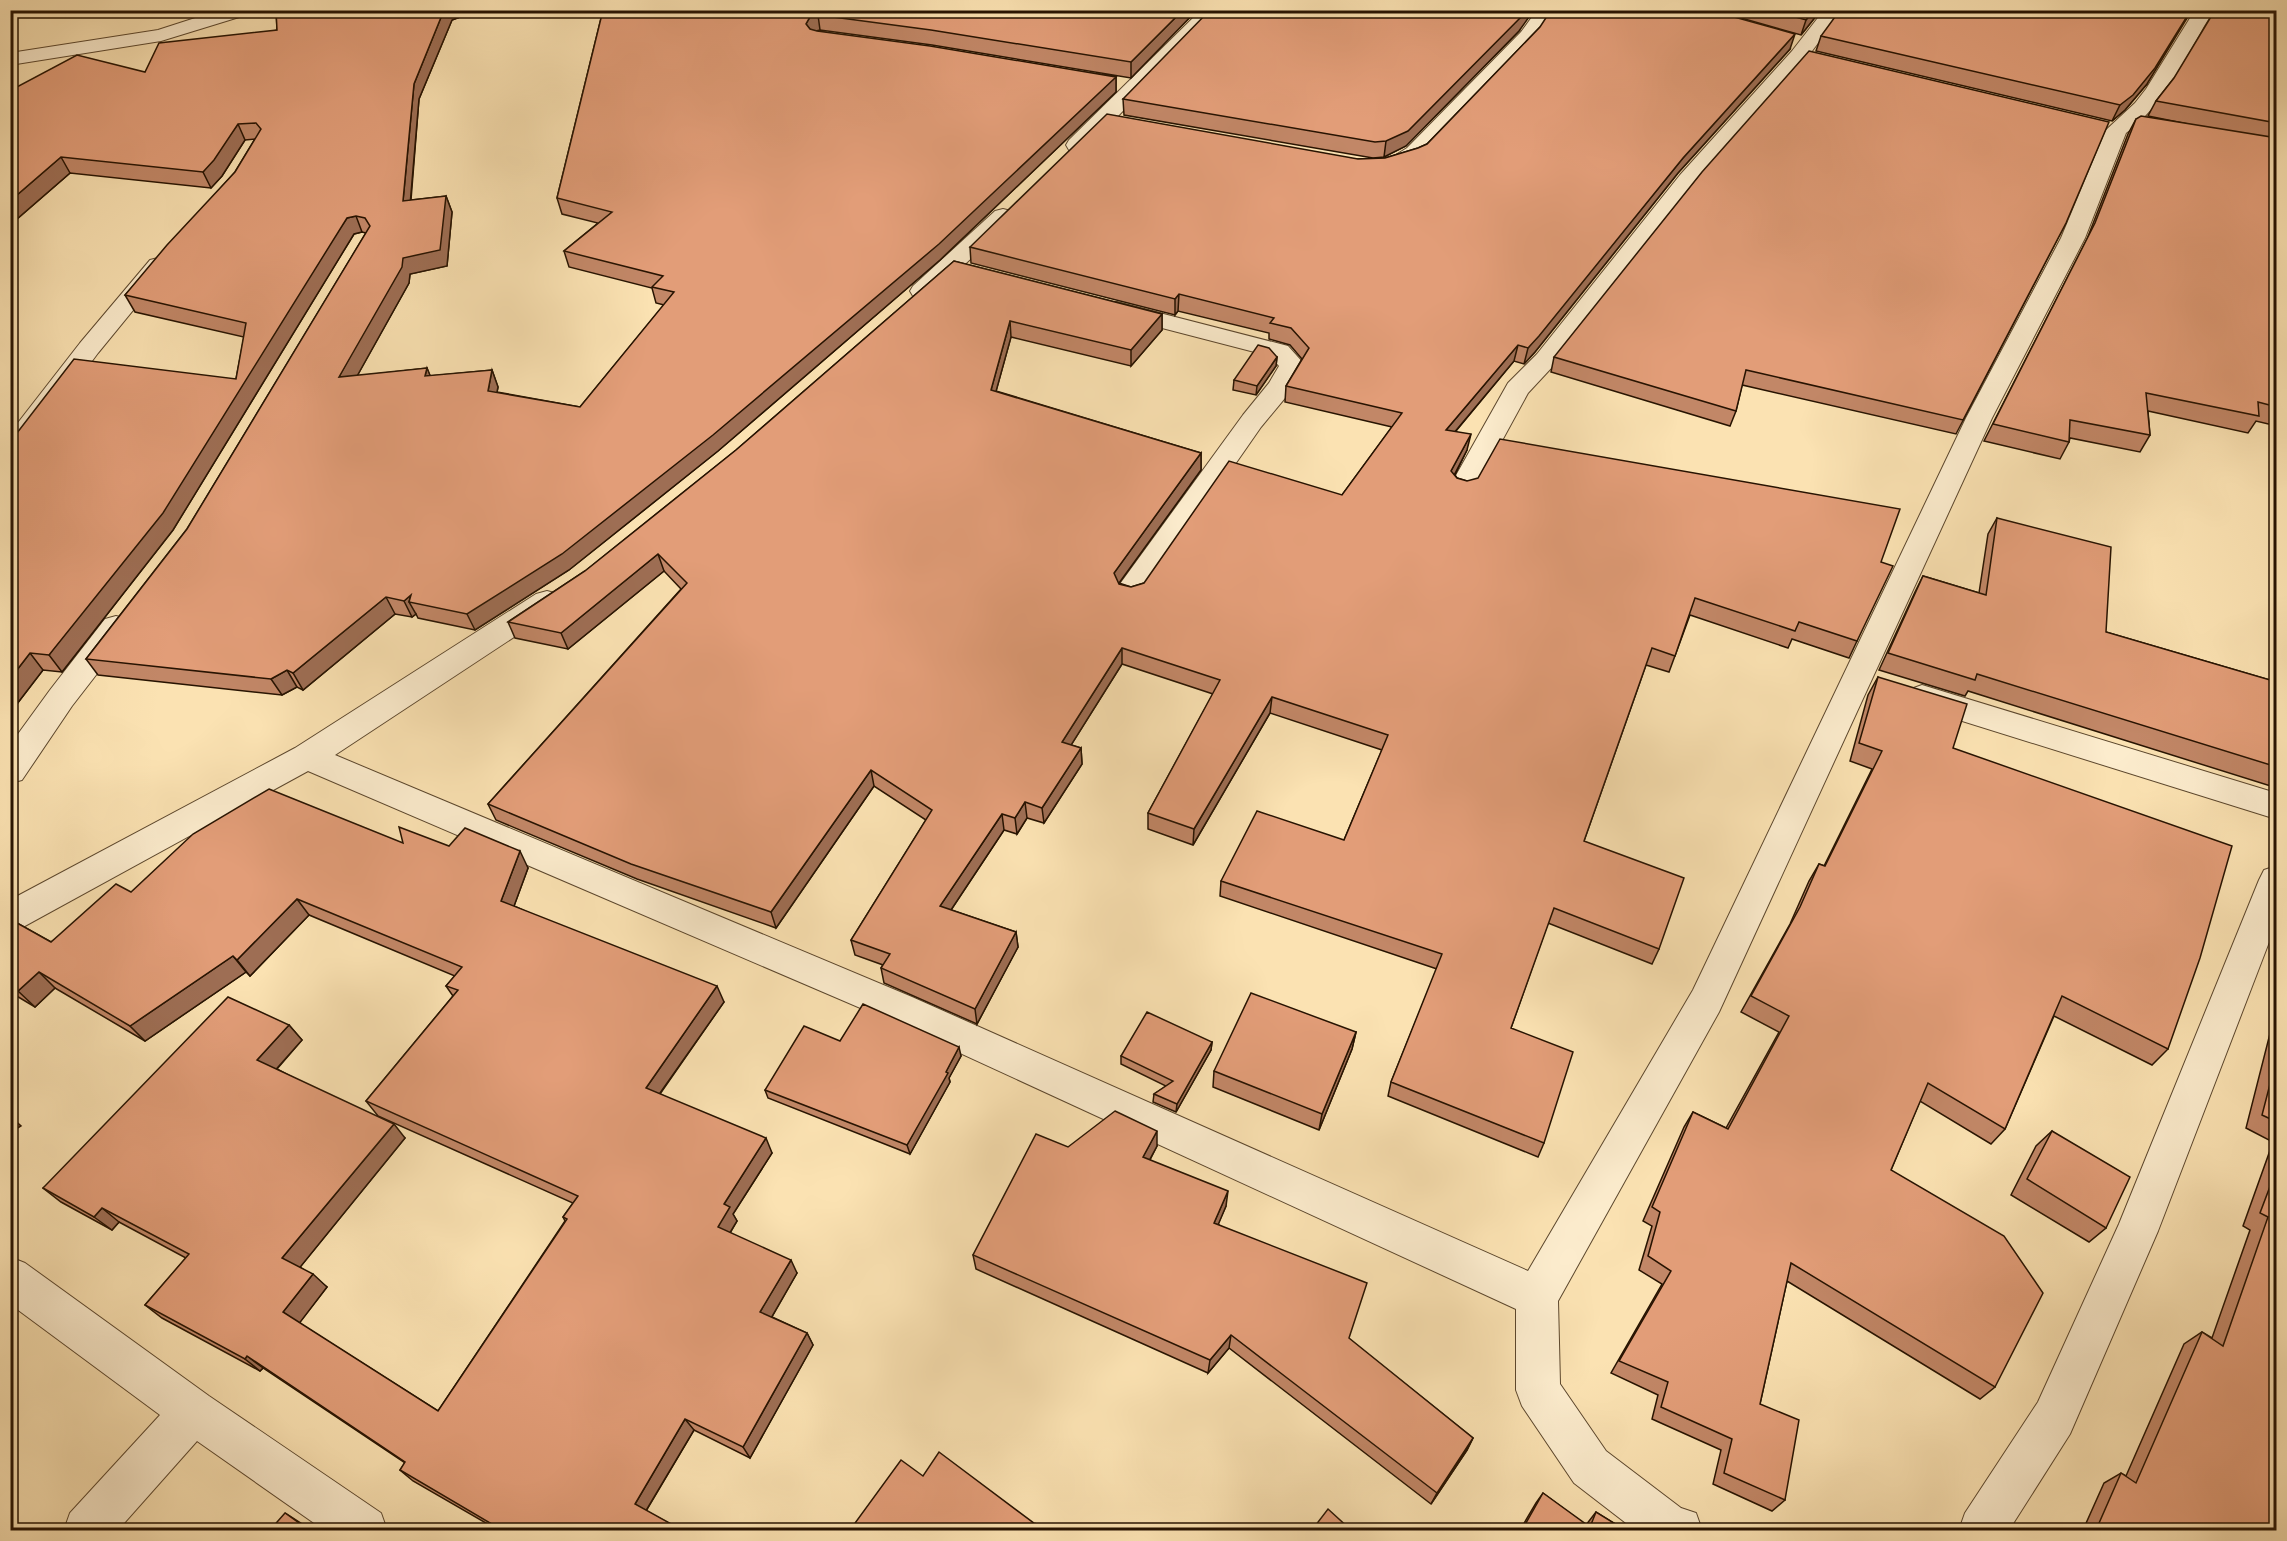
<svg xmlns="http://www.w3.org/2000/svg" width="2287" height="1541" viewBox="0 0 2287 1541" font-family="'IM FELL English',serif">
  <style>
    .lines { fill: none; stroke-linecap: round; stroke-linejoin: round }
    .minor-casing { stroke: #5c472d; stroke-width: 2 }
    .minor { fill: #fceccd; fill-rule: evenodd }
    .wall { fill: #c28767; stroke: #271301; stroke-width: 1.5 }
    .shaded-wall { fill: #9e6e54; stroke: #271301; stroke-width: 1.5 }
    .building { fill: #e29d78; stroke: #271301; stroke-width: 1.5 }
  </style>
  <rect width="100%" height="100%" fill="#fbe2b2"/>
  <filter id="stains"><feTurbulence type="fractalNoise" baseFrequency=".00333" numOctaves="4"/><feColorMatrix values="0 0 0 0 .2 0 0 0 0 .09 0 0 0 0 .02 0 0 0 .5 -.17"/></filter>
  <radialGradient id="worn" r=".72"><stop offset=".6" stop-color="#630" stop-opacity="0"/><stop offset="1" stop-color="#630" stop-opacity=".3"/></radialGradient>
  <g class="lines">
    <!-- minor casing -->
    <g class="minor-casing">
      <g id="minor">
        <path d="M220,10H251L249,14L161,41L10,65V53L158,30Z"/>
        <path d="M1201,10H1221L1085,150L1077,151L1069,150L1066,145L1069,140Z"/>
        <path d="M1537,10H1556L1535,40L1423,158C1408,167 1393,175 1375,171L1372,166L1375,161L1391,158L1407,148L1521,32Z"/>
        <path d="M1824,10H1843L1806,59L1696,185L1555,364L1528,393L1474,492L1464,495L1454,492L1450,486L1508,383L1537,354L1680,175L1792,51Z"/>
        <path d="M2195,10H2214C2187,52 2167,103 2126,133L2085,238L1992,418L1719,1012L1558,1301L1560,1384L1606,1451L1681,1508L1696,1513L1702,1530H1635L1574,1483L1522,1406L1516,1390V1309L886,1019L308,771L23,927L10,932V900L295,748L536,594L547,591L558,594L562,601L558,608L335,755L912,997L1528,1271L1693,990L1966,418L2061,238L2106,130L2135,103L2146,89Z"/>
        <path d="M1003,209L1011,211L1014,216L1011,221L931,296L922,298L913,296L910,291L913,286L995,211Z"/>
        <path d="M158,258L166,260L170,265L166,270L98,353L20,458L10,460V433L80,343L150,260Z"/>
        <path d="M1117,302L1288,346L1305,365L1290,392L1261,427L1142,598L1131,601L1120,598L1116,591L1120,584L1243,415L1269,383L1279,366L1270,356L1108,314L1105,309L1108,304Z"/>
        <path d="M116,616L127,619L131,627L127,635L72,706L22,780L10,783V745L50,690L105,619Z"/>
        <path d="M1922,685L2276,793V819L1911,705L1906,697L1911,689Z"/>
        <path d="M2276,866V924L2158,1231L2070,1434L2009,1530H1959L1965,1513L2038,1402L2119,1224L2259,880L2264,870Z"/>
        <path d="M10,1257L25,1263L209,1396L381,1513L387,1530H324L197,1441L118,1530H64L70,1513L160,1415L10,1304Z"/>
      </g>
    </g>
    <!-- minor -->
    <use href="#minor" class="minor"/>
  </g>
  <!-- wall -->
  <g class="wall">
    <path d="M276,10H479L452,20L419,99L411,200L446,196L452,212L447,266L410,274L409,283L357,376L427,368L430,376L492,370L498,387L497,392L580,407L664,305L656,303L652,288L569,267L564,251L598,223L562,214L557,198L603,10H1197L1131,78L932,45L820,30L816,31L1116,77V92L940,260L718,451L569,570L475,630L418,618L416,614L412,617L395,614L303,690L297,687L282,695L98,675L86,659L187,529L366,233L362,232L354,234L173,530L62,672L43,670L10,713V442L236,379L244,337L135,312L125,295L235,172L255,139L245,140L222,176L211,188L70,173L10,225V86L17,87L145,72L277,30Z"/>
    <path d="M1713,10H1821L1801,35Z"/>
    <path d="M2277,10V426L2256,421L2248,433L2148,411L2150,435L2140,452L2070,438L2069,442L2060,459L1984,441L2087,239L2128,134L2136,119L2188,124L2148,116L2156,101L2174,78Z"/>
    <path d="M1540,27L1790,49L1678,173L1535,352L1524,364L1514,361L1456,431L1467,450L1455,475L1457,478L1467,481L1881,562L1857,641L1849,658L1792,639L1788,648L1690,615L1669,672L1646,665L1584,841L1659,949L1652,964L1548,923L1511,1028L1544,1143L1538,1157L1388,1096L1391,1082L1437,969L1220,896L1221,881L1344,840L1382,750L1270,713L1193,845L1148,829V813L1213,694L1122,664L1071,745L1081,748L1082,764L1044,823L1027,818L1017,834L1004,830L951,910L1016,932L1018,947L977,1024L884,983L881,968L883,965L855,955L851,940L926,820L874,786L776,928L637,879L496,820L488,804L681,589L664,571L568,649L515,638L508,622L585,571L736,450L954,261L1162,314V330L1131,366L1011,337L996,391L1201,453V470L1119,583L1131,587L1144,583L1342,495L1392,427L1285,402L1286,386L1302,359L1290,345L1269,339V333L1178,311L1175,315L971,263L970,247L1358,159L1385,158L1418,148L1427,144Z"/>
    <path d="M1519,31L1406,146L1384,157L1373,158L1124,115L1123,99Z"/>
    <path d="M1821,36L2147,84L2125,110L2112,121L1816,51Z"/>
    <path d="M2066,223L1956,434L1742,385L1736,411L1730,426L1551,372L1554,357Z"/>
    <path d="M1277,357L1276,366L1256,395L1233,390L1234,380Z"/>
    <path d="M1997,518L2106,632L2277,682V788L1968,691L1965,696L1879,670L1915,592L1923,576L1979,593L1988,534Z"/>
    <path d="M1878,677L1953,748L2168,1049L2152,1065L2054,1016L2005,1129L1991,1144L1920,1101L1891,1170L1995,1387L1980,1399L1787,1281L1760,1404L1785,1500L1772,1511L1713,1484L1721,1450L1652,1419L1658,1395L1611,1373L1662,1284L1639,1270L1652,1226L1643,1221L1684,1127L1693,1112L1726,1128L1779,1032L1741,1012L1790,924L1809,881L1819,864L1824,866L1872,769L1850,761L1868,695Z"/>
    <path d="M403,843L449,846L528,868L514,906L724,1002L660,1094L772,1153L733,1214L737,1221L730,1233L797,1273L772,1317L807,1333L813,1345L750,1458L694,1430L646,1511L682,1530H498L413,1481L400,1470L405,1463L263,1368L260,1371L162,1318L145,1305L186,1258L119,1222L112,1230L61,1202L43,1188L289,1025L302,1040L277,1069L405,1138L300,1267L327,1287L299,1323L438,1411L565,1221L563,1217L573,1203L378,1116L366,1101L453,996L446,986L455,976L309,915L250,976L246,972L145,1041L55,988L35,1007L10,992V919L51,942L131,892Z"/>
    <path d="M2277,1006V1530H2083L2104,1483L2121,1473L2126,1476L2184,1344L2202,1332L2212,1338L2250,1230L2243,1226L2273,1142L2246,1128Z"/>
    <path d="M1356,1032L1352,1049L1319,1130L1213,1087L1214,1071Z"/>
    <path d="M840,1041L961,1056L949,1078L950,1082L910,1154L768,1098L765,1090Z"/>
    <path d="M1212,1042L1211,1050L1176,1112L1153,1102L1154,1094L1166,1086L1121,1064V1056Z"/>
    <path d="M2052,1131L2106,1228L2089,1242L2011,1195L2036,1146Z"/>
    <path d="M1157,1146L1150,1160L1226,1206L1218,1224L1349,1339L1473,1438L1467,1450L1431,1504L1229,1348L1208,1373L976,1269L973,1255L1068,1147Z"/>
    <path d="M1543,1493L1586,1525L1596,1512L1625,1530H1520L1536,1503Z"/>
  </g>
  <!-- shaded-wall -->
  <g class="shaded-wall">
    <path d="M444,10H479L452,20L419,99L409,217L403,201L414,84Z"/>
    <path d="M1183,10H1197L1131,78V62Z"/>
    <path d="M1526,10H1534L1519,31L1406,146L1384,157L1386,141Z"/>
    <path d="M1814,10H1821L1801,35L1806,20Z"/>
    <path d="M2191,10H2192L2147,84L2125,110L2112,121L2120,105Z"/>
    <path d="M818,15L820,30L812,32L806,24L810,17Z"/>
    <path d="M1795,34L1790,49L1678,173L1535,352L1524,364L1528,348L1683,158Z"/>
    <path d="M1116,77V92L940,260L718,451L569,570L475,630L467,614Z"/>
    <path d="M238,124L245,140L222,176L211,188L203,172Z"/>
    <path d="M61,157L70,173L10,225V201Z"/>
    <path d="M446,196L452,212L447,266L410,274L409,283L347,394L339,377L403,258Z"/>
    <path d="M356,216L362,232L354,234L173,530L62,672L49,655L347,218Z"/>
    <path d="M1179,294L1178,311L1175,315V299Z"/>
    <path d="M1162,314V330L1131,366V350Z"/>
    <path d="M1010,321L1011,337L992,406L991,390Z"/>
    <path d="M1518,345L1514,361L1443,446L1446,430Z"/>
    <path d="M1277,357L1276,366L1256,395L1257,386Z"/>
    <path d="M427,368L434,385L425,376Z"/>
    <path d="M492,370L498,387L494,407L488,391Z"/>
    <path d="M1471,434L1467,450L1448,487L1451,471Z"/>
    <path d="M1201,453V470L1114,590V573Z"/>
    <path d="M658,554L664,571L568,649L561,633Z"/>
    <path d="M411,595L409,602L416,614L412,617L404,601Z"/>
    <path d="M386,597L395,614L303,690L293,673Z"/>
    <path d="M1122,648V664L1063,758L1062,742Z"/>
    <path d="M30,653L43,670L10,713V679Z"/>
    <path d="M287,670L297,687L282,695L271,679Z"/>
    <path d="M1272,697L1270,713L1193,845L1194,829Z"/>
    <path d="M1081,748L1082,764L1044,823L1042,808Z"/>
    <path d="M871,770L874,786L776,928L771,912Z"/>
    <path d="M1025,802L1027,818L1017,834L1015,818Z"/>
    <path d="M1002,814L1004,830L943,922L940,906Z"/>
    <path d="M520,851L528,868L510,917L501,901Z"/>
    <path d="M297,899L309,915L250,976L237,960Z"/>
    <path d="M1016,932L1018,947L977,1024L975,1009Z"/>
    <path d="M233,956L246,972L145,1041L130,1026Z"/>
    <path d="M39,972L55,988L35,1007L18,991Z"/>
    <path d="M717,986L724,1002L653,1103L646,1088Z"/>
    <path d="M289,1025L302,1040L271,1075L257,1060Z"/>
    <path d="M1356,1032L1352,1049L1319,1130L1322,1114Z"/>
    <path d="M1212,1042L1211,1050L1176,1112L1177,1104Z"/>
    <path d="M959,1047L961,1056L949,1078L950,1082L910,1154L907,1145Z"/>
    <path d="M10,1116L21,1126L10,1133Z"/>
    <path d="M394,1124L405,1138L297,1271L282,1258Z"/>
    <path d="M1157,1131V1146L1143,1172V1157Z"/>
    <path d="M766,1138L772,1153L733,1214L737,1221L725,1241L718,1227L724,1204Z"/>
    <path d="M1228,1191L1226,1206L1213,1237L1214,1223Z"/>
    <path d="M102,1208L119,1222L112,1230L94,1217Z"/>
    <path d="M791,1260L797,1273L767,1325L760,1312Z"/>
    <path d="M313,1274L327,1287L298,1325L283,1312Z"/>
    <path d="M807,1333L813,1345L750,1458L743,1447Z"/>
    <path d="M1231,1335L1229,1348L1208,1373L1210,1360Z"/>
    <path d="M247,1356L263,1368L260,1371L245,1359Z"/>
    <path d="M685,1419L694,1430L644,1514L635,1504Z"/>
    <path d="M1473,1438L1467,1450L1431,1504L1437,1493Z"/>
    <path d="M285,1513L302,1524L312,1530H309Z"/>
    <path d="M1035,1524L1036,1530H1030Z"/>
  </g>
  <!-- building -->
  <g class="building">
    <path d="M276,10H444L414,84L403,201L446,196L440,250L403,258L402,267L339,377L427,368L425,376L492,370L488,391L580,407L674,292L652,287L663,276L564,251L612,212L557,198L603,10H1183L1131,62L931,30L818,15L810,17L806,24L810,29L817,31L930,46L1116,77L939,244L713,435L562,554L467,614L409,602L411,595L404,601L386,597L293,673L287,670L271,679L86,659L187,529L370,226L365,218L356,216L347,218L163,513L49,655L30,653L10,679V442L74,359L236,379L246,323L125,295L167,245L235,172L261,129L256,123L238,124L214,160L203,172L61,157L10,201V86L17,87L77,55L145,72L159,43L277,30Z"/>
    <path d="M1210,10H1526L1522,16L1408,131L1386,141L1375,142L1123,99Z"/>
    <path d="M1551,10H1709L1795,34L1683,158L1539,336L1528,348L1518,345L1446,430L1471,434L1451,471L1457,478L1467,481L1478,478L1500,439L1900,509L1881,562L1893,566L1857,641L1799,622L1795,631L1695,598L1675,656L1652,648L1584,841L1684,878L1659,949L1554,908L1511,1028L1573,1052L1544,1143L1391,1082L1442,954L1221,881L1257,811L1344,840L1388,735L1272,697L1194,829L1148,813L1220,680L1122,648L1062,742L1081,748L1042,808L1025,802L1015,818L1002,814L940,906L1016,932L975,1009L881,968L890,954L851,940L932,810L871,770L771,912L631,864L488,804L687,583L658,554L561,633L508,622L585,571L736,450L954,261L1162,314L1131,350L1010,321L991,390L1201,453L1114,573L1119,584L1131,587L1144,583L1229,461L1342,495L1402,413L1286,386L1309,348L1291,328L1270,323L1274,318L1179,294L1175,299L970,247L1107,114L1358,159L1385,158L1418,148L1427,144L1540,27Z"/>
    <path d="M1770,10H1814L1806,20Z"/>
    <path d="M1840,10H2191L2155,68L2133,95L2120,105L1821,36Z"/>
    <path d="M2215,10H2277V123L2156,101L2174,78Z"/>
    <path d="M1809,51L2109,122L2066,223L1963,420L1746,370L1736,411L1554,357L1702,172Z"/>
    <path d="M2141,116L2277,138V407L2258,402L2259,416L2146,393L2150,435L2070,420L2069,442L1993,424L2095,223L2136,119Z"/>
    <path d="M1258,345L1269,348L1277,357L1257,386L1234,380Z"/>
    <path d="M1997,518L2111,547L2106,632L2277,682V767L1977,674L1975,680L1888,653L1923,576L1986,595Z"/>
    <path d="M1878,677L1967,704L1953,748L2232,846L2200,958L2168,1049L2062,996L2005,1129L1928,1083L1891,1170L2004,1236L2043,1293L1995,1387L1791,1263L1760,1404L1799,1420L1785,1500L1724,1473L1732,1439L1661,1407L1668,1382L1619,1361L1671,1271L1648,1256L1660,1212L1652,1207L1693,1112L1728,1129L1789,1016L1751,996L1800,907L1819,864L1825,866L1882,751L1859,743Z"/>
    <path d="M269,789L403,843L399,827L449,846L465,828L520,851L501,901L717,986L646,1088L766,1138L724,1204L730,1207L718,1227L791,1260L760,1312L807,1333L743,1447L685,1419L635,1504L682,1530H502L400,1470L405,1462L247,1356L245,1359L145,1305L189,1254L102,1208L94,1217L43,1188L228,997L289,1025L257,1060L394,1124L282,1258L313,1274L283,1312L438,1411L567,1219L563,1217L578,1196L366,1101L458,990L446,986L462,967L297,899L237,960L233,956L130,1026L39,972L18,991L10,986V919L51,942L116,884L131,892L193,834Z"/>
    <path d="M1251,993L1356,1032L1322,1114L1214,1071Z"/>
    <path d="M863,1004L959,1047L946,1072L948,1073L907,1145L765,1090L804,1026L840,1041Z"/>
    <path d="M1147,1012L1212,1042L1177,1104L1154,1094L1173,1081L1121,1056Z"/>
    <path d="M2277,1057V1122L2262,1115Z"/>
    <path d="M1115,1111L1157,1131L1143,1157L1228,1191L1214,1223L1367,1283L1349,1338L1473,1438L1437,1493L1231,1335L1210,1360L973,1255L1036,1134L1068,1147Z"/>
    <path d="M2052,1131L2130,1177L2106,1228L2027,1179Z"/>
    <path d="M2277,1168V1530H2096L2121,1473L2136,1483L2202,1332L2223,1346L2268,1217L2260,1213Z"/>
    <path d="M939,1452L1035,1524L1030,1530H850L901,1460L923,1476Z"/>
    <path d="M1543,1493L1590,1527L1596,1512L1625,1530H1522Z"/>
    <path d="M1328,1509L1351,1530H1312Z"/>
    <path d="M285,1513L309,1530H270Z"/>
  </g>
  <!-- margin -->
  <rect width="2287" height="1541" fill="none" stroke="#fbe2b2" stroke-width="36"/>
  <rect x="12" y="12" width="2263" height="1517" fill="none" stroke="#271301" stroke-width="3"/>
  <rect x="18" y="18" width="2251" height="1505" fill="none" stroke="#271301" stroke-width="1.5"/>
  <rect width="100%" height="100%" filter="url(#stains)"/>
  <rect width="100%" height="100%" fill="url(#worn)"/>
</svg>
